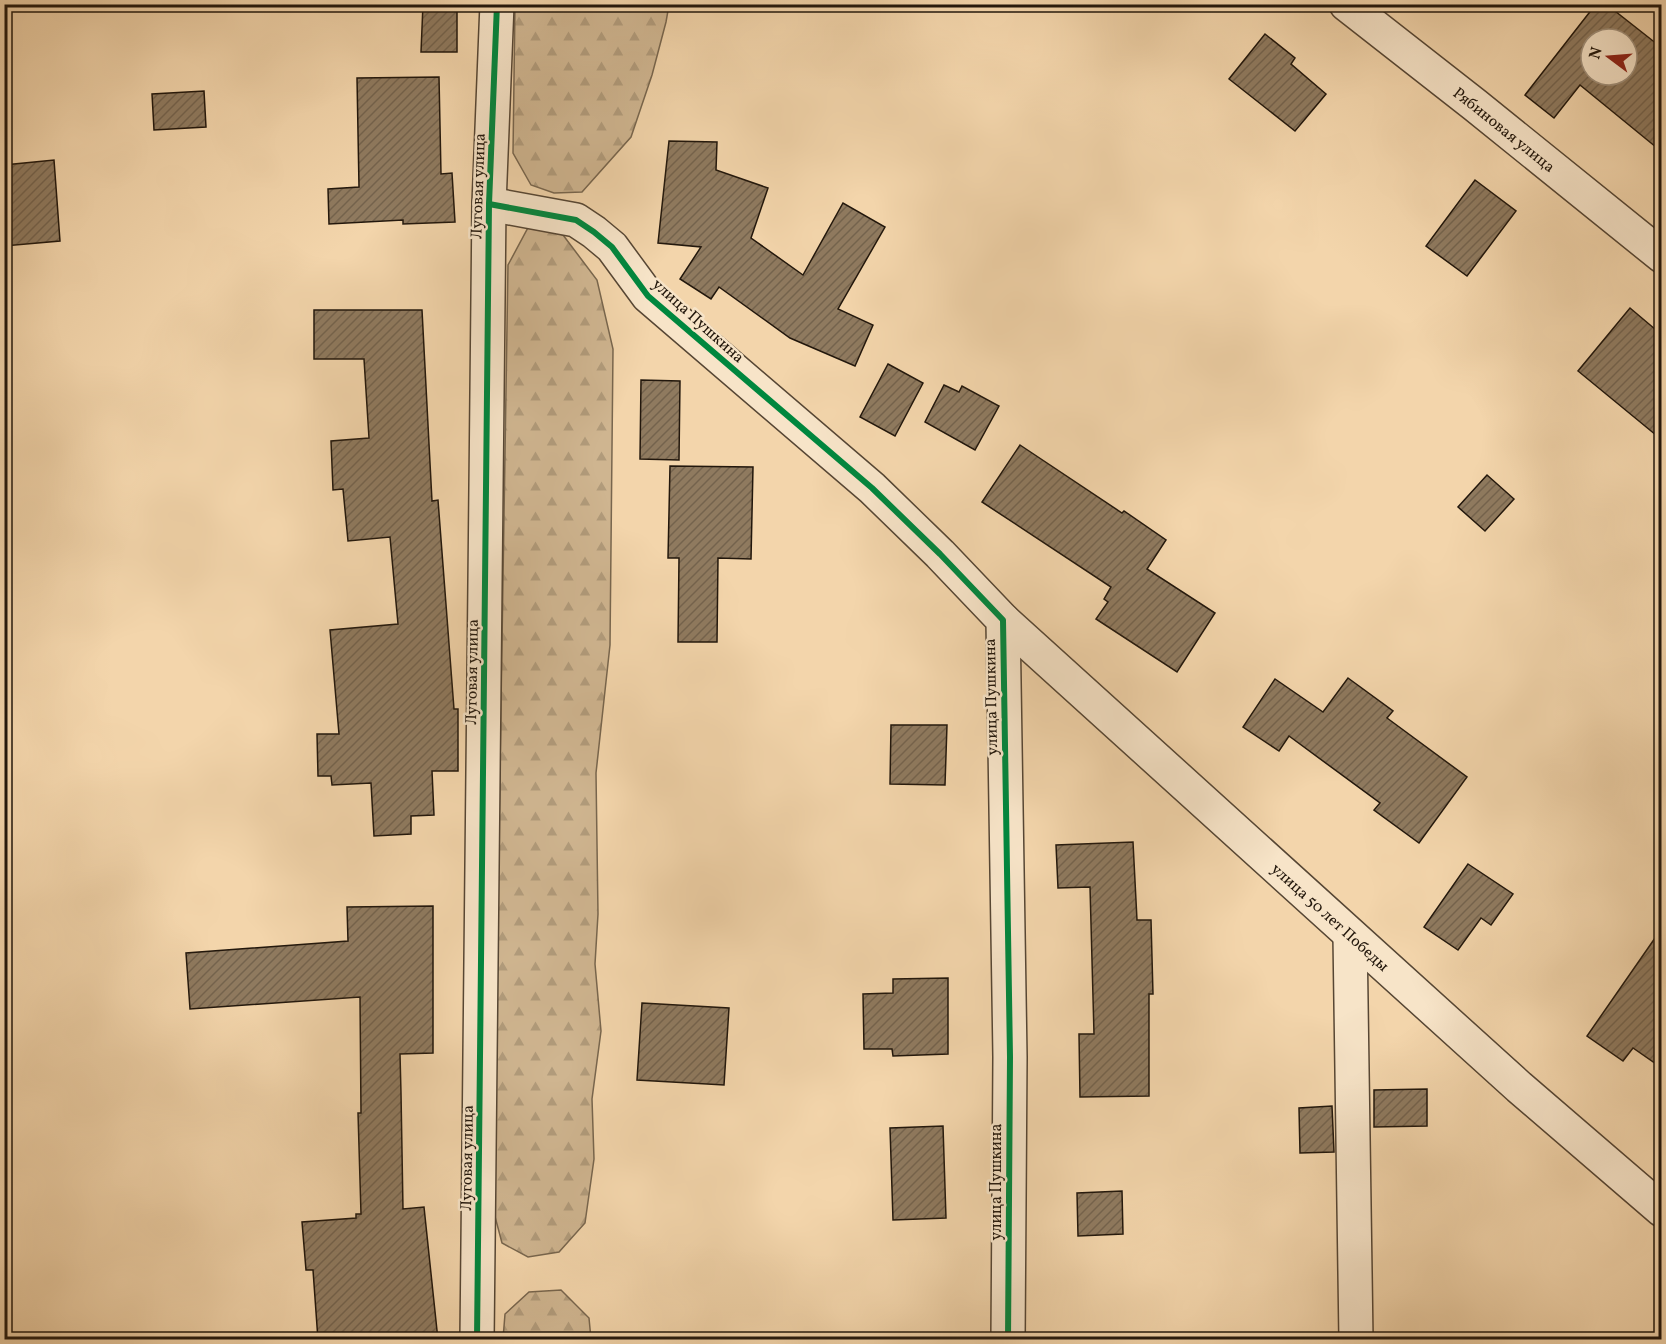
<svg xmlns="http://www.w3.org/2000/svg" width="1666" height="1344" viewBox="0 0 1666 1344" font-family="Vollkorn,serif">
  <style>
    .forest { fill: url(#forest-firs); stroke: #78664e; stroke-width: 1.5 }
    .building { fill: url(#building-hatch); stroke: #22170c; stroke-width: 1.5; fill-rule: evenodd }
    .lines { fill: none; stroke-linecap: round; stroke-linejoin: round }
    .street-casing { stroke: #564634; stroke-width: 36 }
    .street { stroke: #f7e4c8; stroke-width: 33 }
    .cycleway-casing { stroke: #f7e4c8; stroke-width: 10 }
    .cycleway { stroke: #00873e; stroke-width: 6 }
    .labels { text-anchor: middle; stroke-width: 5; stroke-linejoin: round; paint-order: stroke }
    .street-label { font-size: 16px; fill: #22170c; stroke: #f7e4c8 }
  </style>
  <defs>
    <pattern id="forest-firs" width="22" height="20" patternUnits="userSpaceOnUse" patternTransform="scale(1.5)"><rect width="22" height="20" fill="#cfb590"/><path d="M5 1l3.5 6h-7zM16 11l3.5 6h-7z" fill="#b19b7b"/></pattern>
    <pattern id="building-hatch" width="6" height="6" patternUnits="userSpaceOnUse" patternTransform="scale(1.5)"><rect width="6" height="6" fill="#8f7a5f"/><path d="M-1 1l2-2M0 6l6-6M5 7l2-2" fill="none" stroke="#74634d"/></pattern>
  </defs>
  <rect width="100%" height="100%" fill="#f3d5ab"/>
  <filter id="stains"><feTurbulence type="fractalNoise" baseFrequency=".00333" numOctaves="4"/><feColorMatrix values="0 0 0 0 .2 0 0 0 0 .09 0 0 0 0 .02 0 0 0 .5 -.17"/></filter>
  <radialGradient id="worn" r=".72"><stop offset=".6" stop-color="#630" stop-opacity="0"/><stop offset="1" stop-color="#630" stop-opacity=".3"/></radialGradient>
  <!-- forest -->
  <g class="forest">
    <path d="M515,5H669L666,22L652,75L631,137L582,192L554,193L531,185L513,153Z"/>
    <path d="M530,224L563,235L597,280L613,349L610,645L596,773L598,914L595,964L601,1031L592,1099L594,1159L585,1223L559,1252L528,1257L502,1243L493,1209L508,265Z"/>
    <path d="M561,1290L589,1318L591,1339H503L505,1314L529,1292Z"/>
  </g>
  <!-- building -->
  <g class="building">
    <path d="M423,4H457V52H421Z"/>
    <path d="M1596,4H1606L1662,48V152L1580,85L1554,118L1525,95ZM1591,39H1627V75H1591Z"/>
    <path d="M1265,34L1295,58L1291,64L1326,94L1295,131L1229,79Z"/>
    <path d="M439,77L441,174L452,173L455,222L403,224V220L329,224L328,189L359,187L357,78Z"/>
    <path d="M204,91L206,127L154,130L152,94Z"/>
    <path d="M669,141L717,142L716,170L768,188L751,238L803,275L843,203L885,227L838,309L873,325L855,366L790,338L719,287L711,299L680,279L701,247L658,243Z"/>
    <path d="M54,160L60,241L4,246V165Z"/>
    <path d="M1475,180L1516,211L1467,276L1426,246Z"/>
    <path d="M1630,308L1662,335V440L1578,371Z"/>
    <path d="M314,310H422L432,501L438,500L454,709H458V771H432L434,815L411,816V834L374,836L371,783L332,785L331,776H318L317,734H339L330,630L398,624L390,537L348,541L343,489L333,490L331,441L369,438L364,359H314Z"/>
    <path d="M888,364L923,383L895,436L860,417Z"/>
    <path d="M641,380L680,381L679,460L640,459Z"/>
    <path d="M944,385L959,392L962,386L999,406L975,450L925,422Z"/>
    <path d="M1020,445L1122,513L1124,511L1166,540L1147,569L1215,613L1177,672L1096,619L1108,602L1104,599L1111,587L982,502Z"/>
    <path d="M670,466L753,467L751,559L718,558L717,642H678L679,558H668Z"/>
    <path d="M1487,475L1514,499L1485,531L1458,507Z"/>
    <path d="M1348,678L1393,711L1387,718L1467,777L1419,843L1374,810L1380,803L1289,736L1279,751L1243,727L1275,679L1323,712Z"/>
    <path d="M891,725H947L945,785L890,784Z"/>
    <path d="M1133,842L1137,920H1151L1153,994H1149V1096L1080,1097L1079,1034H1094L1090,887L1058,888L1056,845Z"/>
    <path d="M1468,864L1513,894L1491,925L1481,918L1458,950L1424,927Z"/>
    <path d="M433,906V1053L400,1054L401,1093L403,1209L424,1207L438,1340H318L313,1270H306L302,1222L356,1218V1214H361L358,1113H361L360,997L190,1009L186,953L348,941L347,907Z"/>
    <path d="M1662,928V1068L1633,1048L1623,1061L1587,1036Z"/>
    <path d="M948,978V1054L893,1056L892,1049H864L863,994L893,993V979Z"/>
    <path d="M642,1003L729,1008L724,1085L637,1080Z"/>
    <path d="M1427,1089V1126L1374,1127V1090Z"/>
    <path d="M1332,1106L1334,1152L1300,1153L1299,1108Z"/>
    <path d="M943,1126L946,1218L893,1220L890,1128Z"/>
    <path d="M1122,1191L1123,1234L1078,1236L1077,1193Z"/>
  </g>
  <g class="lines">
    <!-- street casing -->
    <g class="street-casing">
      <g id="street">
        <path id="s1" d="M1346,4L1475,105L1662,256"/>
        <path d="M489,204L576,220L594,232L612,247L648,296L872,488L940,554L1003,620L1010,1057L1008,1340"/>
        <path id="s2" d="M1003,620L1519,1087L1662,1210"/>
        <path d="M1350,935L1356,1340"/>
        <path d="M477,1340L489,204L497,4"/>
      </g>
    </g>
    <!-- street -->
    <use href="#street" class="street"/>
    <!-- cycleway casing -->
    <g class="cycleway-casing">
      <g id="cycleway">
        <path d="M489,204L576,220L594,232L612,247L648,296L872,488L940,554L1003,620L1010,1057L1008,1340"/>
        <path d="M477,1340L489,204L497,4"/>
      </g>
    </g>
    <!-- cycleway -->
    <use href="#cycleway" class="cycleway"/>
  </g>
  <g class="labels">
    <!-- street labels -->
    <g class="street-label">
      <text dy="6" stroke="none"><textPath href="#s1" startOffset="202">Рябиновая улица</textPath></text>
      <text transform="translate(477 186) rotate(-88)" y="6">Луговая улица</text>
      <text transform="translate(699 320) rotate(42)" y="6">улица Пушкина</text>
      <text transform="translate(471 672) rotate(-89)" y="6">Луговая улица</text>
      <text transform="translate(990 697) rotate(-91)" y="6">улица Пушкина</text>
      <text dy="6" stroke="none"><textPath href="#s2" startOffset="442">улица 50 лет Победы</textPath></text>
      <text transform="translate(466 1158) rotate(-89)" y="6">Луговая улица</text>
      <text transform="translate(995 1182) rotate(-90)" y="6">улица Пушкина</text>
    </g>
  </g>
  <!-- margin -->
  <rect width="1666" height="1344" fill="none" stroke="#f3d5ab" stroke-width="24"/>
  <rect x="6" y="6" width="1654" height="1332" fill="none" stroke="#22170c" stroke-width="3"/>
  <rect x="12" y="12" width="1642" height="1320" fill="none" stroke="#22170c" stroke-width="1.5"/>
  <!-- north arrow -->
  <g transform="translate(1609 57) rotate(286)"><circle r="28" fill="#f7e4c8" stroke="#a2927d" stroke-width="1.5"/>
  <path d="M0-4.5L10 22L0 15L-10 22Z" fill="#8f2418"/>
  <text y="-9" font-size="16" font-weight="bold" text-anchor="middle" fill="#22170c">N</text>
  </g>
  <rect width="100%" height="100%" filter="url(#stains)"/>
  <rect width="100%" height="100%" fill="url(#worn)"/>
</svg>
